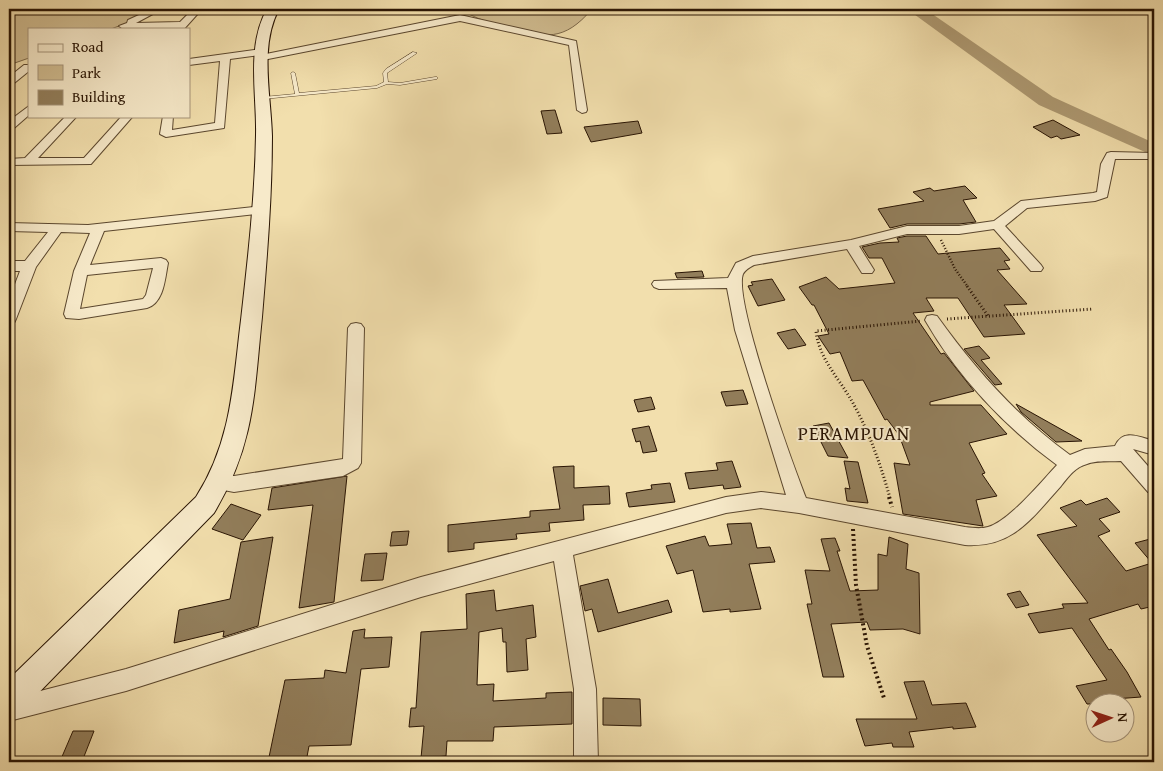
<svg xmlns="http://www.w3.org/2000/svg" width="1163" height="771" font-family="'Gentium Book Plus',serif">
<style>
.green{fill:#d0bc90;stroke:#7c684a}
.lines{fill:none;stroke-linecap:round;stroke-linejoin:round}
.river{fill:#ae9a73;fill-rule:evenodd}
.building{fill:#927e5b;stroke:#291403}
.lane-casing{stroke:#5b472e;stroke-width:1}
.street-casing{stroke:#5b472e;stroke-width:2}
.secondary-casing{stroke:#291403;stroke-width:2}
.path-far2{stroke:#291403;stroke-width:2.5;stroke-dasharray:1 2;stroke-linecap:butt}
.path-far1{stroke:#291403;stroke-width:3;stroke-dasharray:1 2.5;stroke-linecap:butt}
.path{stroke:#291403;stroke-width:4;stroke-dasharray:2 3;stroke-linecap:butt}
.lane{fill:#f7eaca;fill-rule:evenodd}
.street{fill:#f7eaca;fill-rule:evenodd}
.secondary{fill:#f7eaca;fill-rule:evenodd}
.labels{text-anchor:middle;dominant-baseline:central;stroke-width:4;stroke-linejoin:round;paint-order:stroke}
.quarter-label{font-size:19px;letter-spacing:1px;fill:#291403;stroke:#f7eaca}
</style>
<rect width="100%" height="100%" fill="#f2dfad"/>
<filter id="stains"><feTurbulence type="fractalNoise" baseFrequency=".004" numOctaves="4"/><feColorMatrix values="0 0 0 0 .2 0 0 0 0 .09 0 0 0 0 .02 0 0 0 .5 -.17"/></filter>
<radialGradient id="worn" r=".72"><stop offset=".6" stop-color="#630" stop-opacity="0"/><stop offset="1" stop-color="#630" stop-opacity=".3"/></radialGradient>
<!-- green -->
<path class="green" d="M9,9H155L145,16L111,29H29V58L9,65Z
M460,9H592C564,42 545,38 507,27C490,23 476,19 460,9Z"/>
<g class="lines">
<!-- river -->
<path class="river" d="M907,9H925L1053,97L1154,143V156L1039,105Z"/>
</g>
<!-- building -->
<path class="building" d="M555,110L562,133L547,134L541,111Z
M1053,120L1080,135L1061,139L1057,136L1051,138L1033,127Z
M638,121L642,133L591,142L584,127Z
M965,186L977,198L963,200L976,222L959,224H907L890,228L878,209L924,201L913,192L930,188L934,191Z
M907,236H926L938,254L1000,248L1010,260L1004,261L1010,269L997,270L1027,304L1004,305L1025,334L984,337L958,298H926L934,311L913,313L941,354L944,353L974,391L930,402V405H981L1007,434L969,443L985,473L982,474L997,496L976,500L983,526L903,514L894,463L910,465L899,435L887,419L885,420L863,380L852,381L840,352L830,354L818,336L829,334L814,305H812L799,287L826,277L839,289L895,283L882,258H869L862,247L880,243L899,242L897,238Z
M702,271L704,277L677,278L675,273Z
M772,279L785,300L758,306L748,286L753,285L751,282Z
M795,329L806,345L788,349L777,333Z
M979,346L990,358L981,360L1002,384L995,385L964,349Z
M743,390L748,404L726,406L721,392Z
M651,397L655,409L638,412L634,400Z
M1016,404L1082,441L1056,442L1021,412Z
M829,423L848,458L828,456L813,426Z
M649,426L657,451L643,453L640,441L636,442L632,429Z
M732,461L741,487L724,489L723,485L689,489L685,473L718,470L716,463Z
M844,461L858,462L868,503L847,501L845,488L850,489Z
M574,466V488L609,486L610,504L583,505L584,520L549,523L550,531L516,534L517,539L474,543V549L448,552V525L530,517V511L560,509L553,467Z
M347,476L334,602L299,608L313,505L268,510L272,488Z
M670,483L675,502L629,507L626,493L652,489L651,485Z
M1107,498L1120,512L1099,519L1110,531L1098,536L1126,571L1152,563L1135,543L1154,538V606L1141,609L1138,604L1089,619L1109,650L1111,649L1127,672L1141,697L1114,699L1117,704H1087L1076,686L1107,680L1072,628L1039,633L1028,614L1064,608L1062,604L1088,603L1037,535L1077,526L1060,508L1081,500L1086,505Z
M231,504L261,515L243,540L212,529Z
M751,523L757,548L770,547L775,562L749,564L761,609L730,612V609L703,612L693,570L677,574L666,546L705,536L709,546L732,544L727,524Z
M409,531L407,545L390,546L392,532Z
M273,537L258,626L223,637L224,631L174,643L179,610L230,599L241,542Z
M889,537L908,544L906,569L919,573L920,634L903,629L870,630L867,622L831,624L844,677H823L807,604H812L805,570L830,571L821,539L835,538L840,551H837L850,591L878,590V554L887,556Z
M387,553L383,580L361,581L365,554Z
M608,579L618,613L668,600L672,612L598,632L592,609L585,611L580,586Z
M494,590L496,611L533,605L536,637L526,639L528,670L507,672L506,642H503L502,628L479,632L477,685L494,684L493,701L546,698V693L572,692V724L494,727L493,741H447L446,756L421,758L424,726L409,727L411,708H416L421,632L467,629L466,594Z
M1020,591L1029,605L1016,608L1007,594Z
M365,629L364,638L392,637L389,667L361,669L351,745L309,746L306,762H268L285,680L324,678L325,670L346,673L353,631Z
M924,681L932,705L966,703L976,727L953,729V727L909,732L914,747H893L892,743L865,746L856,719H917L904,682Z
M603,698L640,699L641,726L603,725Z
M73,731H94L83,759H61Z"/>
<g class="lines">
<!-- lane casing -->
<g class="lane-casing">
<path id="lane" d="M413,52L417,53L387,73L388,82L400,83L435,77H437V79L400,85L387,84L377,88L263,99L261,98L263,97L295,94L291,73L293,72L295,73L299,93L376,86L384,82L383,73L386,69Z"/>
</g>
<!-- street casing -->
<g class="street-casing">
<path id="street" d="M152,9H162L136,23L180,22L193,9H202L184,29H123L119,26L127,23L128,20Z
M460,15L576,41L587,110L586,112L582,113L577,110L569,45L460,21L263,60L260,59L259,55L230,59L224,128L166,137L160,134L163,116H173L172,130L215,123L220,61L189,65V59L262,49L265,50L266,54Z
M24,65H29V71L13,84L9,85V77Z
M29,106V115L13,129L9,130V121Z
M66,116H77L38,158H84L122,116H133L91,164L9,165V159L25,158Z
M1111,152L1154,153V159H1115L1107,197L1095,201L1027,208L1005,226L1041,265L1043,268L1041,271H1031L994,229L959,234H907L859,246L874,270L872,273H862L847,249L754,265C750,267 745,270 743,274C733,299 793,465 806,498L965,527C973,528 981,529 988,527C1009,521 1041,482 1057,465C1005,427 957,376 925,320L927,316L932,315L937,316C975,369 1017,417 1070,455L1085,449L1115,446C1123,428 1139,437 1154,441V455L1133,449L1154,473V494L1148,492L1121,461C1110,462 1097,460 1087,464C1075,467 1068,477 1061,486C1032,518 1013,548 965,545L799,513L761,508L726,513L573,555L596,689L598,762H574V689L554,561L421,597L126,691L9,721V699L126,669L421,577L726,497L761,492L786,495L735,330L727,288L659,289L654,287L652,284L654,281L728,278L736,263L753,256L851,240L907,226H959L994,221L1021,201L1093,193L1097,192L1101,164L1107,153Z
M262,206L268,210L266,213L104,231L90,265L161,258L166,260L168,263C165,278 164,303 147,308L79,319L66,318L64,314L74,271L90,233L61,232L36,267L16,319L14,323L9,324V300L20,271H9V261H25L48,232L9,231V223L88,225ZM153,268L146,295L143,299L80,309L87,275Z
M356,323L361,324L364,328L361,463L358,468L343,476L234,492L213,488L210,482L213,476L219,474L234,476L343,459L348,328L351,324Z"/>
</g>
<!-- secondary casing -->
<g class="secondary-casing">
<path id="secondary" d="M267,9H279C259,46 271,95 272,136C272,196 267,257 262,317C254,394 255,444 214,513L20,712L9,717V679L196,497C232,441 233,383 241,320C248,258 255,197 256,135C257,94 246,46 267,9Z"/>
</g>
<!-- path-far2 -->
<path class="path-far2" d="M941,240L955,269L968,287"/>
<!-- path-far1 -->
<path class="path-far1" d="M967,286L988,316
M947,319L1093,309
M890,498C881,466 870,434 854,405C841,380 819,360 816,331L921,321"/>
<!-- path -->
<path class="path" d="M889,497L892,507
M853,529L856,585L867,646L884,698"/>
<!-- lane -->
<use href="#lane" class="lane"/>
<!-- street -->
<use href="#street" class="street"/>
<!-- secondary -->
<use href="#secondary" class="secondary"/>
</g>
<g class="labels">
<!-- quarter labels -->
<g class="quarter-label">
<text x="854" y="433">PERAMPUAN</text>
</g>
</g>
<!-- margin -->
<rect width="1163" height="771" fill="none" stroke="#f2dfad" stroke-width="30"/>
<rect x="10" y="10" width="1143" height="751" fill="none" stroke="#291403" stroke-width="2.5"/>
<rect x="15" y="15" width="1133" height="741" fill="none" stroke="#291403"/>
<!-- legend -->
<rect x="28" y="28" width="162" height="90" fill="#f7eaca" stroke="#a5947a"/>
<rect x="38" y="44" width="25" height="8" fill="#f7eaca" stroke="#a5947a"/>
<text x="72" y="52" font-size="15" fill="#291403">Road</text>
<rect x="38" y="65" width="25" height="15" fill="#d0bc90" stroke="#a5947a"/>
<text x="72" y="78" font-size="15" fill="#291403">Park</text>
<rect x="38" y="90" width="25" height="15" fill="#927e5b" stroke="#a5947a"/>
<text x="72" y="102" font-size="15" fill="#291403">Building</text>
<!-- north arrow -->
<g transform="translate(1110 718) rotate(87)"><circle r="24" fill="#f7eaca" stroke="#a5947a"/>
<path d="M0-4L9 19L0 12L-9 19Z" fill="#8f2418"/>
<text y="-8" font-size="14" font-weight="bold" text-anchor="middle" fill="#291403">N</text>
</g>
<rect width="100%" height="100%" filter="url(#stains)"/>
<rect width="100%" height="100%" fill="url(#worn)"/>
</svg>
